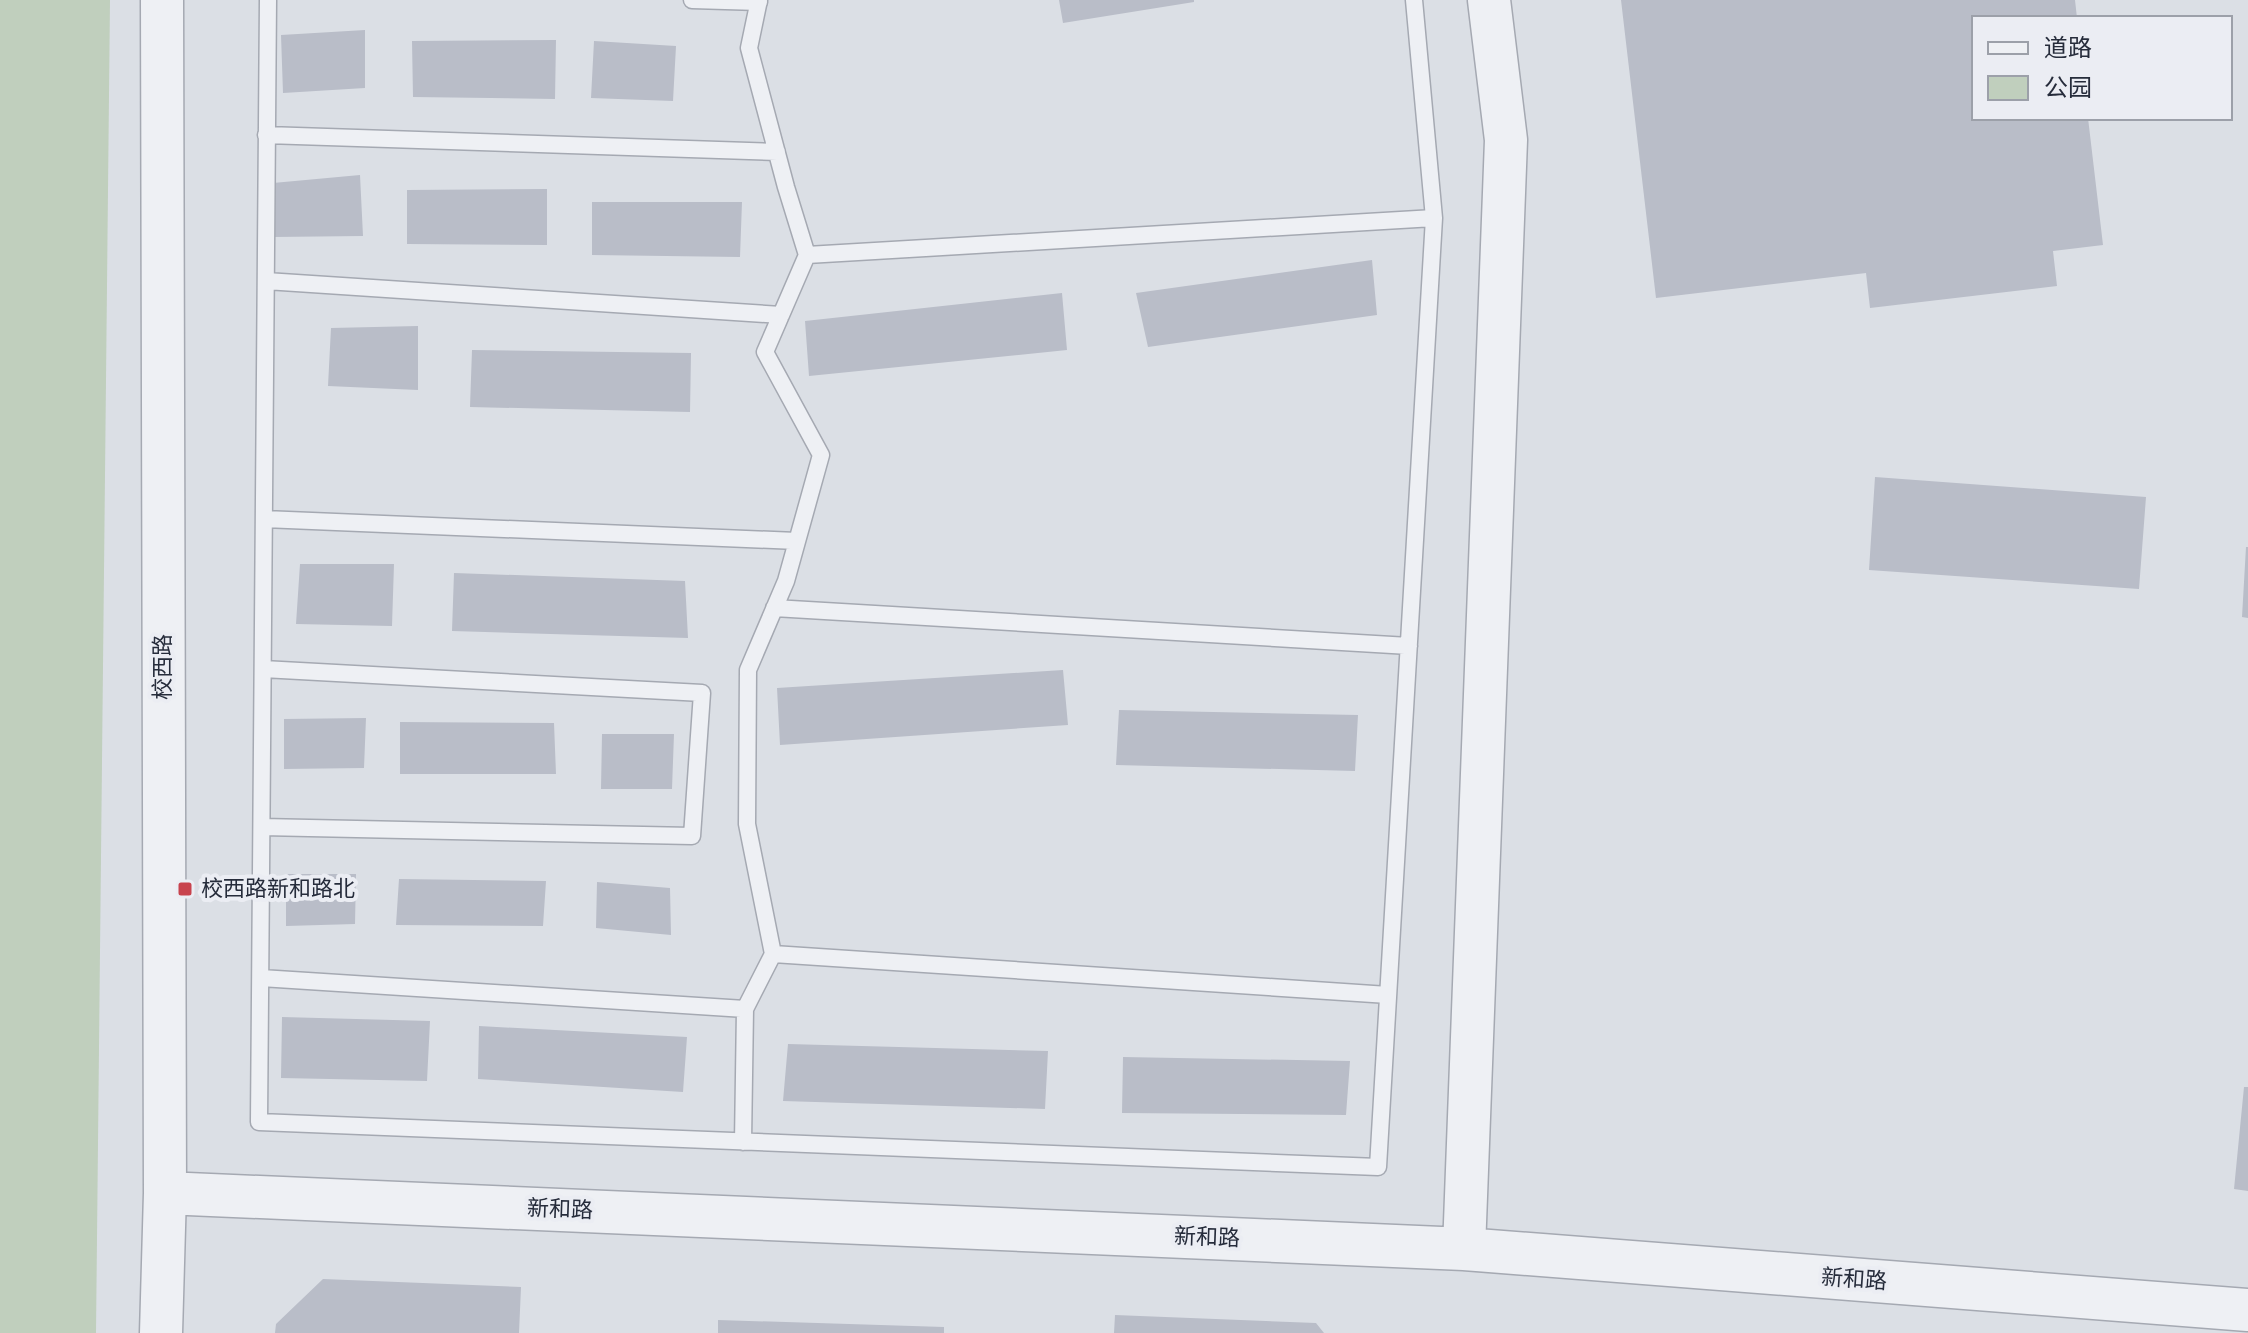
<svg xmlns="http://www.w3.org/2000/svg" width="2248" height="1333" font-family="'Sofia Sans Condensed','Noto Sans SC',sans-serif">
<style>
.green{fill:#c0cfbd}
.building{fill:#b9bdc8}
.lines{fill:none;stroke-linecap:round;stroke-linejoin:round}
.service-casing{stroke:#a5a9b2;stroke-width:19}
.tertiary-casing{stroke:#a5a9b2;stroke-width:45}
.service{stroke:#eef0f4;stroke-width:16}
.tertiary{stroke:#eef0f4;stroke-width:42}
.poi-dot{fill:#c8434d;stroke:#ebedf3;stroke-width:3}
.labels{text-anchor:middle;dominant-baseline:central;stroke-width:8;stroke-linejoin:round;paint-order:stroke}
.street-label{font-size:22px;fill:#262c3b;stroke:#ebedf3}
.poi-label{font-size:22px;fill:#262c3b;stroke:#ebedf3;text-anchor:start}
</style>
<rect width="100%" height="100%" fill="#dbdfe5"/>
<!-- green -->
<path class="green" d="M0,0H110L96,1333H0Z"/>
<!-- building -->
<path class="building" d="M1059,0H1194V2L1063,23Z
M1621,0H2075L2077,18H1974V118H2088L2103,245L2053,251L2057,286L1870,308L1866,273L1656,298Z
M365,30V88L283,93L281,35Z
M556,40L555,99L413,97L412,41Z
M594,41L676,46L673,101L591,98Z
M360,175L363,236L273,237V183Z
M547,189V245L407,244V190Z
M592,202H742L740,257L592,255Z
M1372,260L1377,315L1148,347L1136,293Z
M1062,293L1067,350L809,376L805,321Z
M418,326V390L328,386L331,328Z
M472,350L691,353L690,412L470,407Z
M1875,477L2146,497L2139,589L1869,570Z
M2246,547H2248V618L2242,617Z
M300,564H394L392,626L296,624Z
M454,573L685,581L688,638L452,631Z
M1063,670L1068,725L780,745L777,688Z
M1119,710L1358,715L1355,771L1116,765Z
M366,718L364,768L284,769V719Z
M400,722L554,723L556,774H400Z
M602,734H674L672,789H601Z
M286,874H356L355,924L286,926Z
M399,879L546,881L543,926L396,925Z
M597,882L670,888L671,935L596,928Z
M282,1017L430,1021L427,1081L281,1078Z
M479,1026L687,1037L683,1092L478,1079Z
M788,1044L1048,1051L1045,1109L783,1101Z
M1123,1057L1350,1061L1346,1115L1122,1113Z
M2244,1087H2248V1191L2234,1189Z
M323,1279L521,1287L519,1333H275L276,1324Z
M1115,1315L1316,1323L1324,1333H1114Z
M718,1320L944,1327V1333H718Z"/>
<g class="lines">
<!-- service casing -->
<g class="service-casing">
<path id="service" d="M268,0L259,1122L1378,1167L1434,218L1414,0
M692,0L759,2
M266,135L777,152
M807,255L1434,218
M266,281L781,315
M264,519L797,541
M774,608L1409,646
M262,827L692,836L702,693L263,669
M773,954L1388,995
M261,978L745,1009
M743,1142L745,1009L773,954L747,824L748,670L786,581L821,455L765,352L807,255L786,187L749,48L759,0"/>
</g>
<!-- tertiary casing -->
<g class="tertiary-casing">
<path id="tertiary" d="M165,1193L1464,1249L2248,1310
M1464,1249L1506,140L1489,0
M161,1333L165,1193L162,0"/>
</g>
<!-- service -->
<use href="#service" class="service"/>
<!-- tertiary -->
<use href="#tertiary" class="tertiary"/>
</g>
<!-- markers -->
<rect class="poi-dot" x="177" y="881" width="16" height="16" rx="4"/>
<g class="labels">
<!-- street labels -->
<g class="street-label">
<text transform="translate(163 667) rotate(-90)">校西路</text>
<text transform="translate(560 1210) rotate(2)">新和路</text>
<text transform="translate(1207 1238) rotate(2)">新和路</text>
<text transform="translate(1854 1280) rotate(4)">新和路</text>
</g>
<!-- poi labels -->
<g class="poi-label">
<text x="201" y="889">校西路新和路北</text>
</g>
</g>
<!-- legend -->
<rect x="1972" y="16" width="260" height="104" fill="#ebedf3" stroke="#9ca0a9" stroke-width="2"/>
<rect x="1988" y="42" width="40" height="12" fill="#eef0f4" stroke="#9ca0a9" stroke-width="2"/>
<text x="2044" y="56" font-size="24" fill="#262c3b">道路</text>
<rect x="1988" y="76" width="40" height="24" fill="#c0cfbd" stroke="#9ca0a9" stroke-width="2"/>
<text x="2044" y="96" font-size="24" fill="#262c3b">公园</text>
</svg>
